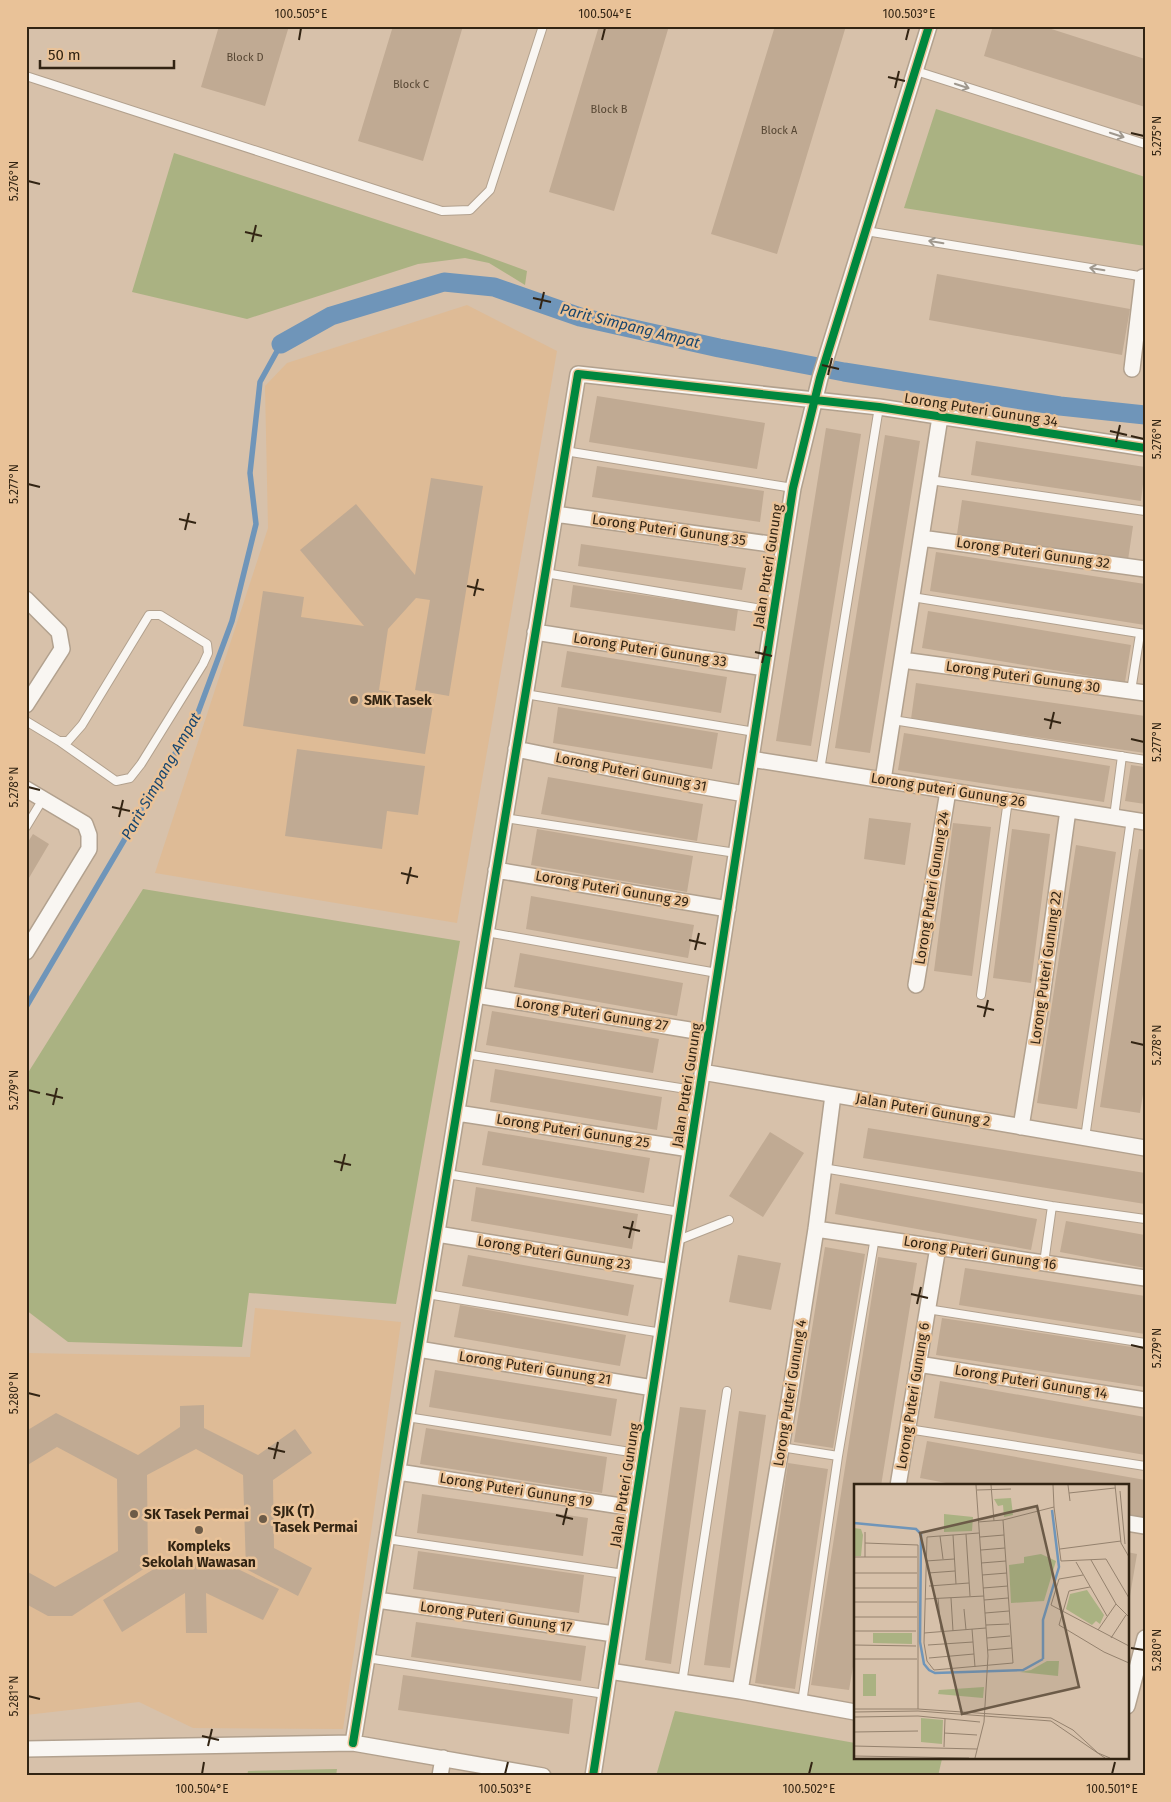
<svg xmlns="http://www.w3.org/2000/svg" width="1171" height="1802" font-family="'Fira Sans',sans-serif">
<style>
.built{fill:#debb96}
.green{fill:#aab282}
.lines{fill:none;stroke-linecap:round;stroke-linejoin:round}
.stream{stroke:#6f95b9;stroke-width:5.5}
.canal{stroke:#6f95b9;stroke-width:19}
.building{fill:#c0aa93}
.lane-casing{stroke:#b2a18e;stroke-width:10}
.street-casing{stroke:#b2a18e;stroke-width:18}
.lane{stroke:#f9f6f2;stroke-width:8}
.street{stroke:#f9f6f2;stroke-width:15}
.cycleway-casing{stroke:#e9c298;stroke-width:11}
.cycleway{stroke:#00873e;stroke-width:8}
.oneway{stroke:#9f988e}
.ticks{fill:none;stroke:#322413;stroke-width:2}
.poi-dot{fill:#6c5b48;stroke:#e9c298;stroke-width:2}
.labels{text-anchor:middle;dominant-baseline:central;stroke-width:5;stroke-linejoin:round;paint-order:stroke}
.number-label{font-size:11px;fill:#574734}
.street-label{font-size:14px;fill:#322413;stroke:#e9c298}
.poi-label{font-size:14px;font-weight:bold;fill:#322413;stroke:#e9c298;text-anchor:start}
.water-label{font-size:15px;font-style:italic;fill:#17466f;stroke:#e9c298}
.inset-river{fill:none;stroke:#6f95b9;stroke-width:2.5}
.inset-road{fill:none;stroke:#95826e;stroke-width:1}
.view{fill:#6c5b48;fill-opacity:0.15;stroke:#6c5b48;stroke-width:2.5}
.inset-edge{fill:none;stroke:#322413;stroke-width:2.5}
.neatline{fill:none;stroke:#322413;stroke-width:2}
.ticks-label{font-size:12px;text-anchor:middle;fill:#322413}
</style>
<rect width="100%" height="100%" fill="#d7c1aa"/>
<!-- built -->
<path class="built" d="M467,305L557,351L457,923L155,873L268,528L265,386L287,363Z
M255,1308L401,1322L343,1729L193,1728L139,1702L26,1715V1353L250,1357Z"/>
<!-- green -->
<path class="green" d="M936,109L1145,177V246L904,208Z
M174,153L475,252L527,271L525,285L489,263L465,258L418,264L247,319L132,292Z
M143,889L460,941L396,1304L249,1293L242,1347L68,1342L26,1310V1076Z
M675,1711L855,1743V1758L942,1759L938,1776H656Z
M337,1769L336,1776H247L248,1771Z"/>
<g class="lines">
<!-- stream -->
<path class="stream" d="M26,1007L196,718L232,621L256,524L250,473L260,382L281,344"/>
<!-- canal -->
<path class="canal" d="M281,344L331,316L444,282L494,287L580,317L719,348L844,372L1060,406L1145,415"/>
</g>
<!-- building -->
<path class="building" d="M219,26H289L265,106L201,87Z
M393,26H463L423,161L358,141Z
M599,26H669L614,211L549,192Z
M775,26H846L777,254L711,234Z
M993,26H1042L1145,59V107L984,56Z
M937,274L1130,309L1122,355L929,320Z
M597,396L765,423L757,469L589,442Z
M826,428L861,434L811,746L776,741Z
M885,435L920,441L870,753L835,748Z
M976,441L1145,467L1141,501L971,475Z
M597,466L764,491L760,522L592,497Z
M431,478L483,486L449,696L415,690L430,600L416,598L388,629L379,690L434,699L425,754L243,726L263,591L304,597L301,617L364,626L300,550L356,504L415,575Z
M962,500L1133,526L1128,560L957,534Z
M581,544L746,568L742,590L578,566Z
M936,552L1145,584V625L930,591Z
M573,585L738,609L735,631L570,607Z
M928,611L1131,645L1125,682L922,648Z
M567,651L727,677L721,713L561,687Z
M916,683L1145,716V753L911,719Z
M558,707L718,733L712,769L553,743Z
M904,733L1110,766L1104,802L898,770Z
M297,749L425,766L418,815L387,811L382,849L285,836Z
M1131,765L1145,767V804L1125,801Z
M548,777L703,804L697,841L541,814Z
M869,818L911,823L905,865L864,859Z
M953,823L991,827L972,976L934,971Z
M537,829L693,856L687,892L531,865Z
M1012,829L1050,834L1031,983L993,978Z
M33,834L49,844L26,883V845Z
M1076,845L1116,852L1077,1109L1037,1103Z
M1139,849L1145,850V1082L1140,1113L1100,1107Z
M531,896L694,925L688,958L526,929Z
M520,953L683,983L677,1016L514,987Z
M492,1011L659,1039L653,1073L486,1045Z
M495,1069L662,1097L657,1130L490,1102Z
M868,1128L1145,1173V1204L863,1158Z
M488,1131L650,1158L644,1193L482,1165Z
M770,1132L804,1153L763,1217L729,1196Z
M840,1183L1037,1219L1031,1250L835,1214Z
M476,1187L638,1214L632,1249L471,1221Z
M1066,1221L1145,1235V1268L1060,1252Z
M825,1247L865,1254L833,1448L794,1442Z
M468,1255L634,1285L628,1316L462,1286Z
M738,1255L781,1263L771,1310L729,1302Z
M878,1257L917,1263L881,1486H855V1655L849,1690L811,1685Z
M965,1268L1145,1296V1334L959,1305Z
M460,1305L626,1335L620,1366L454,1337Z
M942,1318L1145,1349V1387L936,1355Z
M435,1370L617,1399L611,1436L429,1407Z
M940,1381L1145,1417V1455L934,1418Z
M204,1405V1428L258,1455L295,1429L312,1453L273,1480L274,1548L312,1568L298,1596L246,1569L243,1475L196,1449L147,1475L148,1566L72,1616H48L26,1604V1571L55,1587L118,1551L117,1479L57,1447L26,1466V1431L56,1413L138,1455L180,1427V1406Z
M680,1407L706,1410L671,1664L645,1660Z
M739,1411L766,1415L730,1668L704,1665Z
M426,1428L607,1457L602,1493L420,1464Z
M927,1441L1145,1480V1518L1127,1515V1486H962L920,1478Z
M788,1463L828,1469L795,1689L755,1683Z
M422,1494L588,1518L583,1556L417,1533Z
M418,1551L584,1575L579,1613L413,1589Z
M1127,1552L1137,1554L1128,1608H1127Z
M213,1557L279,1589L263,1620L206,1593L207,1633H186L185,1593L122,1632L103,1600L172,1558Z
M416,1622L586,1646L581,1681L411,1657Z
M403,1675L573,1699L569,1734L398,1710Z"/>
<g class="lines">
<!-- lane casing -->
<g class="lane-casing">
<path id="lane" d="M916,71L1145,144
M26,76L442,211L470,210L490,190L543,26
M866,231L1145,277
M565,451L793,488
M930,480L1145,511
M545,573L774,611
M912,597L1145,634
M149,615H160L207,644L208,653L203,664L141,764L130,778L116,781L59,741H68L82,725Z
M1131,691L1140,634
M525,694L755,732
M893,720L1145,760
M26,721L59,741
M820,770L879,407
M1114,817L1122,756
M505,818L736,853
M26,827L43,799
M486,932L717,973
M981,995L1008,800
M466,1054L699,1091
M1085,1138L1131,819
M823,1168L1052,1206L1145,1219
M447,1174L680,1212
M676,1241L729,1220
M1044,1263L1052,1206
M427,1294L662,1333
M927,1309L1145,1343
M407,1417L643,1454
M908,1429L1145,1466
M781,1447L838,1456
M387,1539L624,1574
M367,1658L605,1694
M682,1683L727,1391
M802,1703L838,1456L875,1237"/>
</g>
<!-- street casing -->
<g class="street-casing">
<path id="street" d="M1132,369L1143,277
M555,514L784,546
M921,538L1145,569
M26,599L59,632L62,649L26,705
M535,632L765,668
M902,660L1145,693
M516,749L693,785L745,794
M751,759L1145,822
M883,780L940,417
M26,789L85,824L89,835V849L26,952
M496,870L728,909
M916,985L948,791
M476,995L708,1033
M702,1072L1145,1148
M457,1113L690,1149
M1021,1127L1041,1004L1068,810
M816,1229L1145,1278
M437,1234L671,1272
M418,1349L653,1388
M918,1364L1145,1400
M398,1472L634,1508
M898,1486L938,1247
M1127,1523L1145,1526
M377,1600L614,1634
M609,1671L740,1691L855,1712
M740,1691L789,1401L816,1229L833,1095
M1127,1706L1145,1638
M353,1743L578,374L879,407L1145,448
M26,1749L353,1743L543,1776
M440,1776L443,1758
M593,1776L793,488L820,378L929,26"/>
</g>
<!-- lane -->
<use href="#lane" class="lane"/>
<!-- street -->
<use href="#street" class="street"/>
<!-- cycleway casing -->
<g class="cycleway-casing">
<path id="cycleway" d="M353,1743L578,374L879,407L1145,448
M593,1776L793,488L820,378L929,26"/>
</g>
<!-- cycleway -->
<use href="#cycleway" class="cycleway"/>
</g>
<!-- one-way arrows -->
<defs><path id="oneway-shaft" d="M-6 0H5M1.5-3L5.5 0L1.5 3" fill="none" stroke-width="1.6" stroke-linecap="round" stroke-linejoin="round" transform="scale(1.25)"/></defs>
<g class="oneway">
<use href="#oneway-shaft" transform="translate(962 86) rotate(18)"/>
<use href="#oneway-shaft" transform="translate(1117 135) rotate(18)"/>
<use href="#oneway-shaft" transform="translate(936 242) rotate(-171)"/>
<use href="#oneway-shaft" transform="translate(1097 269) rotate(-171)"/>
</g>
<!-- ticks -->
<path class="ticks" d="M299,40L301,28M602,40L605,28M906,40L909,28M888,77L905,81M895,88L899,71M1131,133L1144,136M28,181L40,184M245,232L262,236M252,242L256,225M533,298L551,302M540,309L544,292M822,365L839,369M828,375L832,358M1110,431L1127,435M1131,436L1144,439M1116,442L1120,425M28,484L40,487M179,519L196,523M185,530L189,513M467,586L484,590M474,596L478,579M755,652L772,656M762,663L766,646M1044,719L1061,723M1050,729L1054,712M1131,739L1144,742M28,787L40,790M112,807L130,811M119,817L123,800M401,873L418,877M407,884L411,867M689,940L706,944M695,950L699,933M977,1006L994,1010M984,1017L988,1000M1131,1042L1144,1045M28,1090L40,1093M46,1094L63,1098M53,1105L57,1088M334,1161L351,1165M341,1171L345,1154M623,1227L640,1231M629,1238L633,1221M911,1294L928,1298M917,1304L921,1287M1131,1345L1144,1348M28,1393L40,1396M268,1448L285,1452M274,1459L278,1442M556,1515L573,1519M563,1525L567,1508M1131,1648L1144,1650M28,1696L40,1699M202,1736L219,1740M208,1746L212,1729M202,1774L204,1762M505,1774L508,1762M809,1774L812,1762M1112,1774L1115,1762"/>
<!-- markers -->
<g class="poi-dot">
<circle cx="354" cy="700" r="5"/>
<circle cx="134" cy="1514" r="5"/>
<circle cx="263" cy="1519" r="5"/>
<circle cx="199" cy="1530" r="5"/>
</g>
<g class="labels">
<!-- number labels -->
<g class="number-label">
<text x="245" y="57">Block D</text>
<text x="411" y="84">Block C</text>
<text x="609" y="109">Block B</text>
<text x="779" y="130">Block A</text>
</g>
<!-- street labels -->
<g class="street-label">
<text transform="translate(981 410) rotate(9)">Lorong Puteri Gunung 34</text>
<text transform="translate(669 530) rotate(8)">Lorong Puteri Gunung 35</text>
<text transform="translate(1033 553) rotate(8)">Lorong Puteri Gunung 32</text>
<text transform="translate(768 566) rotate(-81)">Jalan Puteri Gunung</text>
<text transform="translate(650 650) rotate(9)">Lorong Puteri Gunung 33</text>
<text transform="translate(1023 677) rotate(8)">Lorong Puteri Gunung 30</text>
<text transform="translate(631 772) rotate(11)">Lorong Puteri Gunung 31</text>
<text transform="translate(948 790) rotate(9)">Lorong puteri Gunung 26</text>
<text transform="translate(932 888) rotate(-81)">Lorong Puteri Gunung 24</text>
<text transform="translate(612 889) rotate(10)">Lorong Puteri Gunung 29</text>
<text transform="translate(1046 968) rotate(-82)">Lorong Puteri Gunung 22</text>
<text transform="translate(592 1014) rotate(9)">Lorong Puteri Gunung 27</text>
<text transform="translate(687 1085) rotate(-81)">Jalan Puteri Gunung</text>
<text transform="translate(923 1110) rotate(10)">Jalan Puteri Gunung 2</text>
<text transform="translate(573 1131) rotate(9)">Lorong Puteri Gunung 25</text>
<text transform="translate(554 1253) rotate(9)">Lorong Puteri Gunung 23</text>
<text transform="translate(980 1253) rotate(9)">Lorong Puteri Gunung 16</text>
<text transform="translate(535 1368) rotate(9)">Lorong Puteri Gunung 21</text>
<text transform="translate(1031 1382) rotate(9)">Lorong Puteri Gunung 14</text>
<text transform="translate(790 1393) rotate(-81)">Lorong Puteri Gunung 4</text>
<text transform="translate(913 1396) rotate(-81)">Lorong Puteri Gunung 6</text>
<text transform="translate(625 1485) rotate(-81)">Jalan Puteri Gunung</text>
<text transform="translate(516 1490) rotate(9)">Lorong Puteri Gunung 19</text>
<text transform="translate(496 1617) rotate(8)">Lorong Puteri Gunung 17</text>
</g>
<!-- poi labels -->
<g class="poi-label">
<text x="364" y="700">SMK Tasek</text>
<text x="273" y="1511">SJK (T)<tspan x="273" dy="16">Tasek Permai</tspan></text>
<text x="144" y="1514">SK Tasek Permai</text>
<text x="199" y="1546" text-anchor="middle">Kompleks<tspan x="199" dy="16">Sekolah Wawasan</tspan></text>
</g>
<!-- water labels -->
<g class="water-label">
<text transform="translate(630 326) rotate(14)">Parit Simpang Ampat</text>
<text transform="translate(161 776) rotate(-60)">Parit Simpang Ampat</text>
</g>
</g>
<!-- overview -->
<g transform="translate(854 1484)">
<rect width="275" height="275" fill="#d7c1aa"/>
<path d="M157,14L159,31L150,33L149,21L144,22L140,15ZM90,30L119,33L118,47L90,48ZM0,44L7,45L9,51L7,72H0ZM187,70L202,77L190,117L157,119L155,81L170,79V73ZM233,106L250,131L246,140L242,137L238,141L212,125L216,110ZM19,149H58V160L19,159ZM193,177H205L204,192L166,188L177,186ZM9,190H22V212H9ZM130,203L129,214L84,210L85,206ZM67,234L89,236L88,260L67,258Z" fill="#aab282"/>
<path class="inset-river" d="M0,39L62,45L67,50L66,158L70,180L75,186L81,189L169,186L189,175M189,175V136L205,83L198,26"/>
<path class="inset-road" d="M137,1L140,37M214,1L216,17M261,1L267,59L275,73M123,6L157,5M266,7L271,60M215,9L261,4M200,23L207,77L252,75L275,114M124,38L149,36L200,23L199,1M125,49L73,53L70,159L73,177L80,186L159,179L149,36M112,50L116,112M99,51L102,100M86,52L89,75M126,53L150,51M11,59L64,61V225M206,65L267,57M127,66L151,64M0,73H63M11,73V48M237,76L262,120L275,133M72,77L100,75M222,78L253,132M127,79L152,77M0,89H63M74,89L101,87M128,91L153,89M229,91L205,95L197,121L275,162M75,102L115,99M236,103L215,107L205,141L250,168L275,179M0,104H63M129,104L154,102M84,114L87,147M97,114L99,147M71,115L130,112M130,116L154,114M0,118H63M110,125L112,146M131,129L155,127M0,133H63M132,141L155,140M118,145L121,183M244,146L262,120M0,147H62M70,149L132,144M133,154L156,152M257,154L272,131M0,161L62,162M74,161L119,158M134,166L158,164M75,174L120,170M0,175H63M0,225H64L197,234L219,246L244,269L256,274M0,228L64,227L197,237L251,274M0,233L64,232L126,238M0,248L64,247M90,249L123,251M0,262L123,265M90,263L91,235M0,272L115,274M121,274L130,238L134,172L122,1"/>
<path class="view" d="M183,22L225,203L108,230L66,49Z"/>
<rect width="275" height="275" class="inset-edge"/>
</g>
<!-- border -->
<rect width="1171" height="1802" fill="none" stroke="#e9c298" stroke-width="55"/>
<!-- scale -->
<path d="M40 60v8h134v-8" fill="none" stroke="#322413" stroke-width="2.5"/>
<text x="48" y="60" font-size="15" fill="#322413" stroke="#e9c298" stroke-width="4" paint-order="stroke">50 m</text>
<rect x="28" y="28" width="1116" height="1746" class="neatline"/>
<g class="ticks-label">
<text x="301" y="18">100.505°E</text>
<text x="605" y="18">100.504°E</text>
<text x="909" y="18">100.503°E</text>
<text transform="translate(1157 136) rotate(-90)" y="4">5.275°N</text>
<text transform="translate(14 181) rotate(-90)" y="4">5.276°N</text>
<text transform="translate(1157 439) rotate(-90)" y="4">5.276°N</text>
<text transform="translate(14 484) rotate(-90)" y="4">5.277°N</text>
<text transform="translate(1157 742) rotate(-90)" y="4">5.277°N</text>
<text transform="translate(14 787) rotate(-90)" y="4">5.278°N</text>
<text transform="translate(1157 1045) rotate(-90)" y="4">5.278°N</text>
<text transform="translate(14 1090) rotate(-90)" y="4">5.279°N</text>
<text transform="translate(1157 1348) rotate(-90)" y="4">5.279°N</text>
<text transform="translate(14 1393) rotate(-90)" y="4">5.280°N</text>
<text transform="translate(1157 1650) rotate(-90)" y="4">5.280°N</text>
<text transform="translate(14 1696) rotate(-90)" y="4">5.281°N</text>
<text x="202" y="1793">100.504°E</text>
<text x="505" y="1793">100.503°E</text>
<text x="809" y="1793">100.502°E</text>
<text x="1112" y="1793">100.501°E</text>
</g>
</svg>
